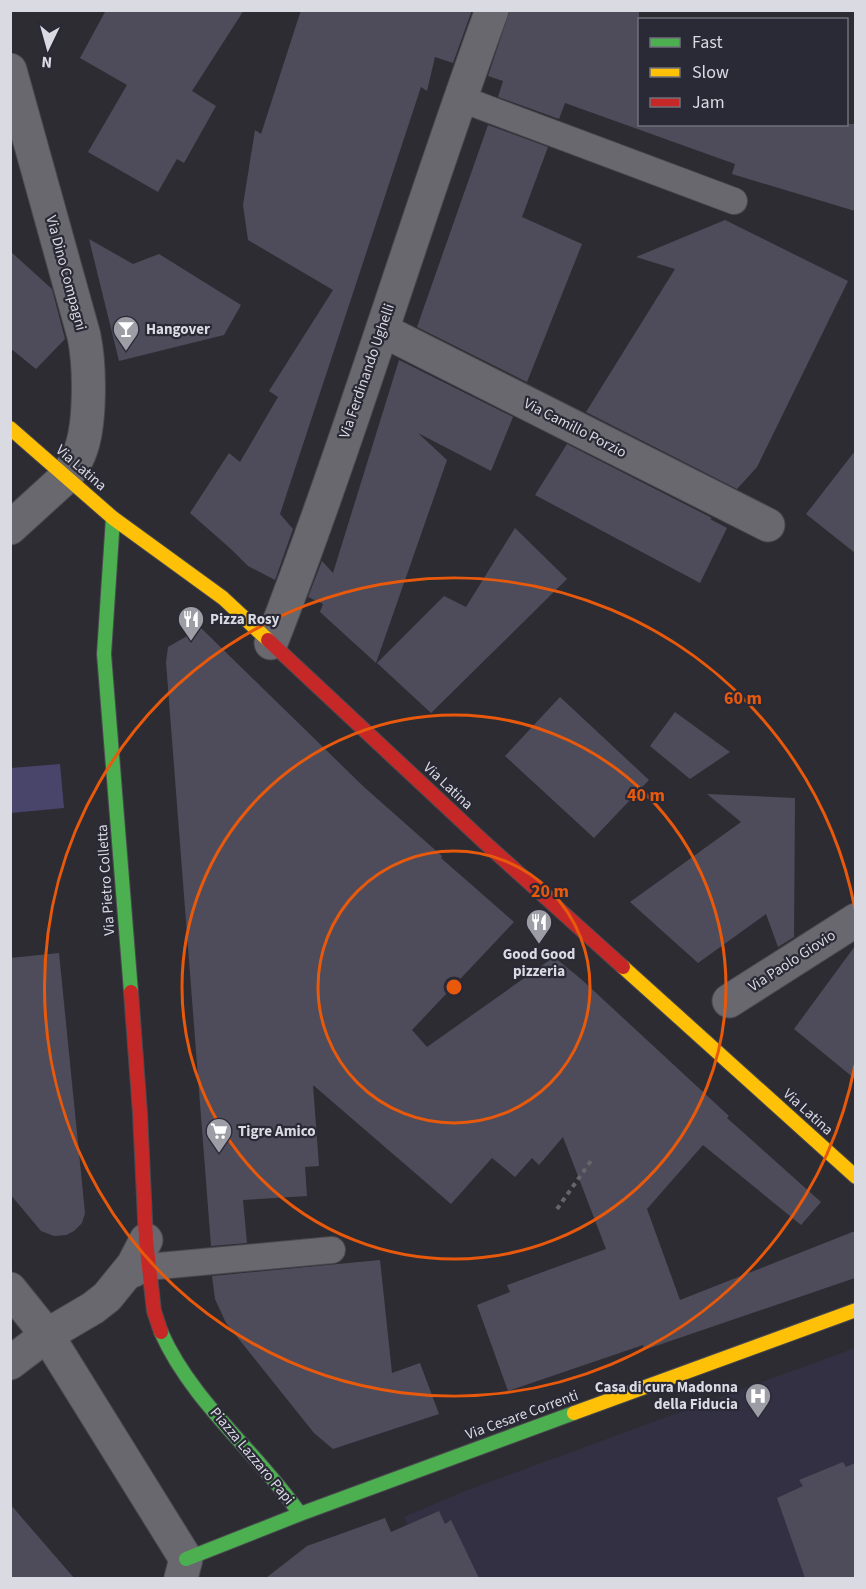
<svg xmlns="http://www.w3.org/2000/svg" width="866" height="1589" font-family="'Source Sans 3',sans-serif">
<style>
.built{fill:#323042}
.green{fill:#494469}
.building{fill:#4e4c5a}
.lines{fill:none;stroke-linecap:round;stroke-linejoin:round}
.lane-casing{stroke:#49494f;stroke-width:28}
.street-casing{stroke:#49494f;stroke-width:35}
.fast-casing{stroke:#49494f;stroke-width:16}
.slow-casing{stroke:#49494f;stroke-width:16}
.jam-casing{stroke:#49494f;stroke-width:16}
.path{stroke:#65656a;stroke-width:4;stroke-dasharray:4.5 4.5;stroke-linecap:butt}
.lane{stroke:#69686e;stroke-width:26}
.street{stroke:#69686e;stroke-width:33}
.fast{stroke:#4caf50;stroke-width:14}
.slow{stroke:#ffc107;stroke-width:14}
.jam{stroke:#c62828;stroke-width:14}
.ring{fill:none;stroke:#e8590c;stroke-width:3}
.labels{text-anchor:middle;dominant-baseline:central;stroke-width:4.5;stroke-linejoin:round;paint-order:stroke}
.street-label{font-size:15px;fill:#dadae2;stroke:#2a2936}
.poi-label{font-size:15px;font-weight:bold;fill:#dadae2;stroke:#2a2936;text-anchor:start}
.centre{fill:#e8590c;stroke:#2a2936;stroke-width:3}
.ring-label{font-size:18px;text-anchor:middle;font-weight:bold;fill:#e8590c;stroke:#2a2936;stroke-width:4.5;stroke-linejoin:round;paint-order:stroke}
</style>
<rect width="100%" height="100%" fill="#2d2c33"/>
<!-- built -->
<path class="built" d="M855,1348V1578H433L404,1517L465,1491Z"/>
<!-- green -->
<path class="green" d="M60,764L64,808L11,813V768Z"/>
<!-- building -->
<path class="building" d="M106,10H244L192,91L216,106L184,163L177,159L158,192L88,152L127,85L80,58Z
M301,10H472L453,63L435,57L427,91L421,87L280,514L293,529L275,580L248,566L232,550L190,513L229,453L240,462L278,397L269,391L333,290L248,240L243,205L255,130L261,134Z
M510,10H639V124H855V211L732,174L735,164L565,103L559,119L498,97L503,81L488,76Z
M488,125L548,147L522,217L582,244L527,382L417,327Z
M725,220L848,281L757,467L737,489L586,412L675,269L636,257Z
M89,239L133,264L159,254L241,305L224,335L119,361Z
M10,251L52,289L65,339L36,369L10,348Z
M399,360L513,417L491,471L418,433L447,460L376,663L320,612L323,604L308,597L322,561L333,573Z
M567,444L712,518L710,519L727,528L700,583L535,495Z
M855,451V553L806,514Z
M515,528L567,579L431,713L377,663L444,596L466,607Z
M201,628L364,787L442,856L441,858L514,922L412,1030L427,1047L554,957L581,979L729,1116L727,1118L821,1202L801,1225L703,1145L647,1209L680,1300L855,1231V1278L644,1350L643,1345L508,1391L477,1305L510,1292L507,1285L606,1249L563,1137L539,1165L532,1158L515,1177L492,1158L451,1204L313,1085L319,1166L305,1167L307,1196L243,1200L247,1243L211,1246L166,662L168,647Z
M560,697L649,780L594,838L505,756Z
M675,712L730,752L690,779L650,746Z
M707,794L795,798L794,937L778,947L766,914L698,963L630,902L741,822Z
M855,946V1079L794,1029Z
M59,953L85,1213L82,1223L74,1231L66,1235L54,1236L41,1231L10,1194V958Z
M380,1260L392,1373L420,1363L439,1414L333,1449L314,1433L226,1323L215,1299L212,1276Z
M843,1462L846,1467L855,1463V1578H805L777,1498L803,1486L799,1480Z
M10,1504L74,1578H10Z
M439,1511L445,1524L451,1520L479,1578H266L307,1546L385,1518L391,1532Z"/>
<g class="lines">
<!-- lane casing -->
<g class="lane-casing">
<path id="lane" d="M459,98L734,201
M134,1274L148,1267L332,1250"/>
</g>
<!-- street casing -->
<g class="street-casing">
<path id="street" d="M10,70L84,336C90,365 91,424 80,452C77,461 71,469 66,477L10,528
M382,330L768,525
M271,643C352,435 415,220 492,10
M729,1001L856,920
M10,1289L47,1335L186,1559L181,1578
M10,1363L47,1335L93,1308L107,1297L133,1265L146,1240"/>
</g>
<!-- fast casing -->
<g class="fast-casing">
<path id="fast" d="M113,518L104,654L131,992
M161,1332C192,1402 257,1452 300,1514
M186,1559L300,1514L574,1413"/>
</g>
<!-- slow casing -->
<g class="slow-casing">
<path id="slow" d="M10,428L113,518L223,598L268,640
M623,967L856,1177
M574,1413L856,1310"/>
</g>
<!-- jam casing -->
<g class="jam-casing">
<path id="jam" d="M268,640L483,841L623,967
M131,992L140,1113L146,1240L154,1311L161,1332"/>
</g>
<!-- path -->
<path class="path" d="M557,1209L593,1158"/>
<!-- lane -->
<use href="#lane" class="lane"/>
<!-- street -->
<use href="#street" class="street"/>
<!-- fast -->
<use href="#fast" class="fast"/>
<!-- slow -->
<use href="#slow" class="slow"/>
<!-- jam -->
<use href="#jam" class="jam"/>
</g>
<!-- distance rings -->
<g class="ring">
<circle cx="454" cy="987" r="136"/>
<circle cx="454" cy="987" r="272"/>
<path d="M855 1065A409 409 0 1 1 855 909"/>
</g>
<!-- icons -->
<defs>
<g id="bar-pin" transform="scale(1.35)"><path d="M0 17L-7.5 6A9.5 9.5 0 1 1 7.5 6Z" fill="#9d9da5" stroke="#2a2936"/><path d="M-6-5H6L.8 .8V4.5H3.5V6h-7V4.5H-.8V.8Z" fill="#fff"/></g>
<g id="restaurant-pin" transform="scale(1.35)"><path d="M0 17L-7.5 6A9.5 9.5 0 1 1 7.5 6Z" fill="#9d9da5" stroke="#2a2936"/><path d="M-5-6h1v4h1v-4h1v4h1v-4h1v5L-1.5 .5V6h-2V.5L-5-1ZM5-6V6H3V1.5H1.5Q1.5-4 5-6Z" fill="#fff"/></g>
<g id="supermarket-pin" transform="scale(1.35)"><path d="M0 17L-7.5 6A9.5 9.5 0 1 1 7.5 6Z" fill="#9d9da5" stroke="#2a2936"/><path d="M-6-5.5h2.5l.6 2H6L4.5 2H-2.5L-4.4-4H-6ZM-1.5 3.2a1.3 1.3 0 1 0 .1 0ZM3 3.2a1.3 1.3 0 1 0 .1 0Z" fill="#fff"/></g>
<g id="hospital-pin" transform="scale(1.35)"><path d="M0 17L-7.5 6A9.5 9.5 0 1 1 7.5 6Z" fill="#9d9da5" stroke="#2a2936"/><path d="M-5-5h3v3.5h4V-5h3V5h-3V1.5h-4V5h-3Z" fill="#fff"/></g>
</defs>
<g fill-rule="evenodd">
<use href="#bar-pin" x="126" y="329"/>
<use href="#restaurant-pin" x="191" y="619"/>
<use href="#restaurant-pin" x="539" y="922"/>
<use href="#supermarket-pin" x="219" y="1131"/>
<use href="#hospital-pin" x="758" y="1396"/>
</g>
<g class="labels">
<!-- street labels -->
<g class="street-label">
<text transform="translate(66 273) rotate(75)">Via Dino Compagni</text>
<text transform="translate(367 371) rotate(-71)">Via Ferdinando Ughelli</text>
<text transform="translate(575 428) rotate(27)">Via Camillo Porzio</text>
<text transform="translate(81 468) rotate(41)">Via Latina</text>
<text transform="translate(448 786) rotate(43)">Via Latina</text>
<text transform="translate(106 880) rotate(-94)">Via Pietro Colletta</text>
<text transform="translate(792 961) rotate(-33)">Via Paolo Giovio</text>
<text transform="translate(808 1112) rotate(42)">Via Latina</text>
<text transform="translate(522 1415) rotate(-20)">Via Cesare Correnti</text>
<text transform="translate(252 1456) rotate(50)">Piazza Lazzaro Papi</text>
</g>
<!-- poi labels -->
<g class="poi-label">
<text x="146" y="329">Hangover</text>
<text x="210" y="619">Pizza Rosy</text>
<text x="539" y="954" text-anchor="middle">Good Good<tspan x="539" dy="17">pizzeria</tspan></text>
<text x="238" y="1131">Tigre Amico</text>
<text x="738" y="1387" text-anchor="end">Casa di cura Madonna<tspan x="738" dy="17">della Fiducia</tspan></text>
</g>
</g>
<circle cx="454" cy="987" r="9" class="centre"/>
<g class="ring-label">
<text x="743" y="704">60 m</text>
<text x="646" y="801">40 m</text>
<text x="550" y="897">20 m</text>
</g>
<!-- border -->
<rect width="866" height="1589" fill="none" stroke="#dadae2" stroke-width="24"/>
<!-- legend -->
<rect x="638" y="18" width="210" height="108" fill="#2a2936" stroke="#70707b" stroke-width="1.5"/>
<rect x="650" y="38" width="30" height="9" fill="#4caf50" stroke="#70707b" stroke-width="1.5"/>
<text x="692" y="48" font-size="18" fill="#dadae2">Fast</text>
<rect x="650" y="68" width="30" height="9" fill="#ffc107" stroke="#70707b" stroke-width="1.5"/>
<text x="692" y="78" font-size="18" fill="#dadae2">Slow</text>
<rect x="650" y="98" width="30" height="9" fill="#c62828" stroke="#70707b" stroke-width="1.5"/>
<text x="692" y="108" font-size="18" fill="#dadae2">Jam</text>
<!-- north arrow -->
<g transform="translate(48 48) rotate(185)" stroke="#2a2936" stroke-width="4.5" paint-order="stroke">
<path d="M0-4.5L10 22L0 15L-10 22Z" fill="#dadae2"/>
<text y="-9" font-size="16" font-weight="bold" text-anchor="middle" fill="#dadae2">N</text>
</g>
</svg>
